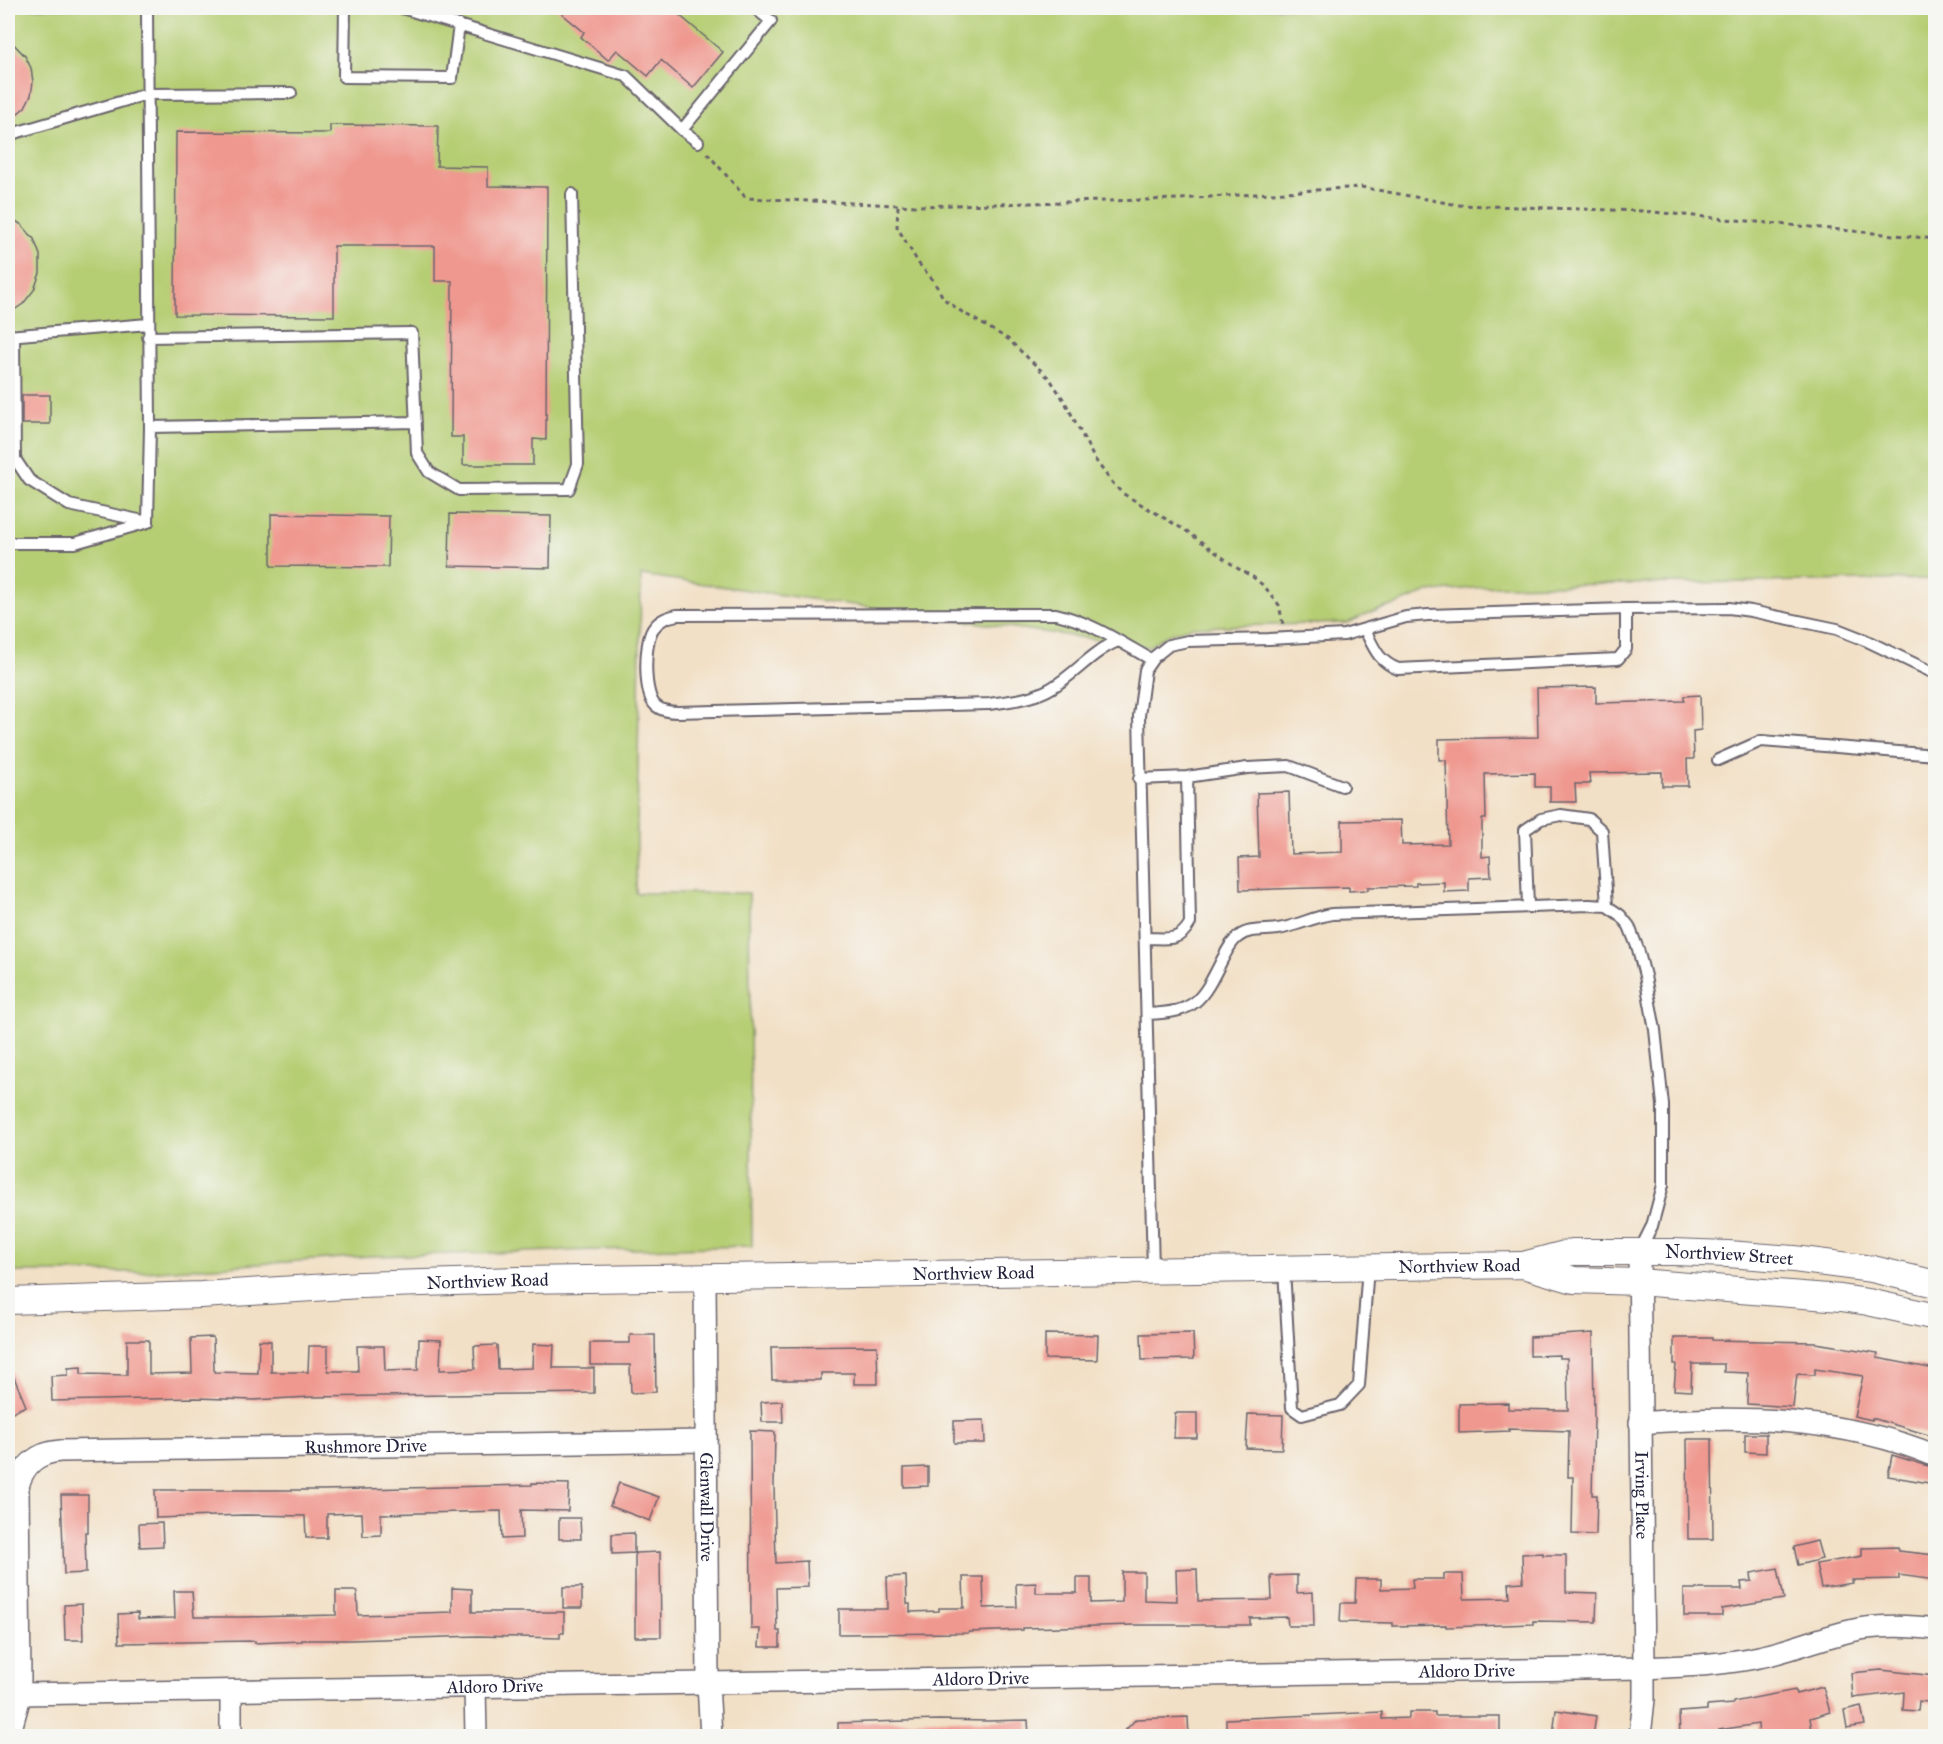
<svg xmlns="http://www.w3.org/2000/svg" width="1943" height="1744" font-family="'IM FELL Great Primer',serif">
<style>
.green{fill:#b6ce73;stroke:#6c7857;stroke-width:1.5}
.building{fill:#ef988f}
.lines{fill:none;stroke-linecap:round;stroke-linejoin:round}
.service-casing{stroke:#6b646c;stroke-width:14}
.minor-casing{stroke:#6b646c;stroke-width:24}
.tertiary-casing{stroke:#6b646c;stroke-width:28}
.path{stroke:#6b646c;stroke-width:3;stroke-dasharray:4.5 4.5;stroke-linecap:butt}
.service{stroke:#fff;stroke-width:10}
.minor{stroke:#fff;stroke-width:21}
.tertiary{stroke:#fff;stroke-width:26}
.labels{text-anchor:middle;dominant-baseline:central;stroke-width:5;stroke-linejoin:round;paint-order:stroke}
.street-label{font-size:18px;fill:#22223b;stroke:#f6f6f2}
</style>
<rect width="100%" height="100%" fill="#f6f6f2"/>
<filter id="ink" filterUnits="userSpaceOnUse"><feTurbulence type="fractalNoise" baseFrequency=".0167" numOctaves="2"/><feDisplacementMap in="SourceGraphic" scale="12" xChannelSelector="R" yChannelSelector="G"/><feConvolveMatrix kernelMatrix="1 2 1 2 8 2 1 2 1" color-interpolation-filters="sRGB"/></filter>
<filter id="wash" filterUnits="userSpaceOnUse"><feTurbulence type="fractalNoise" baseFrequency=".008" numOctaves="4" result="noise"/><feDisplacementMap in="SourceGraphic" scale="24" xChannelSelector="R" yChannelSelector="G"/><feGaussianBlur stdDeviation="1.35" result="paint"/><feColorMatrix in="noise" values="0 0 0 0 0 0 0 0 0 0 0 0 0 0 0 0 0 1.4 0 .05"/><feComposite in="paint" operator="in"/></filter>
<g filter="url(#wash)">
<rect width="100%" height="100%" fill="#f2e0c6"/>
<!-- green -->
<path class="green" d="M8,8H1935V579L1497,586L1428,592L1395,605L1369,613L1348,623L1192,627C1176,631 1161,636 1149,647L641,575L636,893H749L752,1246L370,1256L144,1272H8Z"/>
<g id="blocks">
<!-- building -->
<path class="building" d="M555,8H671L723,52L693,88L661,60L648,76L617,50L608,60L581,37L584,32Z
M8,38L25,56L31,68L33,82L31,95L25,107L8,122Z
M330,125L438,126L437,166L488,167V186L547,187L546,440L533,439V465H463V437H451L452,281H435V246H334V316L175,315L176,132L330,133Z
M8,216L22,225L34,239L40,255V273L34,290L23,304L8,314Z
M22,395H50V424H22Z
M271,514L389,516L388,567L271,566Z
M450,514L551,516L550,568L449,566Z
M1596,687V703L1684,701V696L1700,695L1701,730L1693,731L1694,759H1687L1688,786H1662V772L1589,773L1590,784H1575L1576,802H1550V787H1535V773L1485,774L1486,819H1482V857L1490,856L1491,877L1469,878V891L1444,892V882L1416,883V886L1368,887V890L1349,891V887L1240,890L1239,858L1259,857L1257,793L1289,792L1291,854L1342,852V821L1401,820L1402,845L1448,844L1446,760H1439V739L1538,737L1537,688Z
M1193,1333L1194,1359L1142,1360L1141,1334Z
M1593,1333L1594,1420L1592,1495H1597L1596,1535L1572,1534L1573,1477H1568L1569,1431L1508,1429L1509,1431L1459,1433V1404L1508,1403V1409L1568,1410L1567,1358H1559V1355L1530,1356V1337Z
M1045,1334L1098,1335L1097,1360L1045,1359Z
M630,1335H655L656,1392L631,1393L630,1365H590V1343H630Z
M213,1337L214,1372L258,1373L259,1340L271,1341V1372H308L309,1346H328V1371H358L357,1346H384L385,1371L418,1370L419,1339L441,1340L440,1370L475,1369L474,1346L497,1345L498,1369L532,1368L533,1344L554,1345L553,1368H594V1393L311,1397L253,1400L196,1398L52,1401L51,1376L68,1375V1368L81,1367V1374L127,1375V1340H149V1374L192,1373L191,1338Z
M1674,1338H1712V1340L1816,1342V1343L1878,1353L1877,1358L1935,1369V1437L1872,1418V1420L1854,1416L1863,1376L1815,1369V1375L1797,1374L1793,1407L1747,1404L1748,1373L1724,1372V1364H1692L1691,1391L1674,1390L1676,1364H1674Z
M877,1346L878,1384H854V1373H821V1380H772L771,1347Z
M8,1363L26,1406L8,1414Z
M782,1401L783,1422H762L761,1402Z
M1175,1413H1197V1438H1174Z
M1248,1414L1283,1415L1282,1449L1246,1448Z
M984,1420L985,1443H954V1421Z
M750,1431L775,1432L774,1486L776,1563L807,1561L808,1587L776,1588L777,1631H780V1647H759L760,1629H751Z
M1745,1434H1766V1453L1745,1452Z
M1687,1439H1712L1713,1539H1688Z
M1892,1455L1935,1468V1484L1888,1476Z
M928,1467V1486L904,1487V1468Z
M532,1483L569,1484L568,1511L521,1510L522,1538L502,1539L501,1511L381,1514V1535L363,1536L362,1513L327,1514V1538H306L305,1516L244,1515L156,1518L155,1490H323L532,1485Z
M619,1483L659,1497L650,1521L610,1506Z
M61,1495H88V1532H85L86,1573L64,1574Z
M559,1518H580L581,1539H559Z
M162,1523L163,1546L140,1547L139,1524Z
M634,1533V1553L612,1554V1534Z
M1817,1541L1822,1559L1798,1565L1794,1547Z
M1898,1547V1551L1935,1555V1580L1899,1575V1579L1852,1580L1853,1583L1821,1588L1816,1564L1862,1556V1548Z
M660,1552L661,1637H635V1553Z
M1543,1553V1555H1566V1592L1597,1593L1596,1622L1533,1621V1624L1446,1627V1625L1393,1626V1623L1340,1622L1341,1603H1355L1356,1579H1381V1589L1413,1588L1412,1579H1444V1574H1463L1464,1599L1510,1598L1509,1583L1523,1582L1522,1554Z
M1778,1568L1784,1599L1722,1609V1616H1684V1589H1742L1741,1582L1752,1581L1751,1573Z
M1197,1569L1198,1601L1272,1600L1271,1576L1297,1575V1593L1313,1592L1314,1626H1288L1287,1617L1250,1618V1625H1134L1023,1628V1630L969,1632V1633L839,1634V1609H888L887,1577L906,1576L907,1604H910V1612L939,1611V1608H964L963,1577H983L984,1608L1017,1607L1016,1584L1036,1583V1593H1077V1578H1091V1603L1122,1602V1572H1144V1600L1177,1601L1176,1570Z
M563,1587H582V1608H563Z
M452,1588L472,1589V1612H564V1633H560V1638L478,1636L352,1640H302V1641L255,1643V1641L119,1643L118,1614L138,1613V1619L175,1618L174,1591H192L194,1617H244L336,1615V1591H357L358,1615L452,1612Z
M82,1604L83,1640H65L64,1605Z
M1881,1670L1935,1676V1703L1919,1701L1918,1711L1903,1710L1904,1692L1853,1698L1851,1673Z
M1823,1687L1830,1712L1810,1718L1813,1737H1759L1758,1724L1719,1730V1735L1680,1737L1679,1712L1707,1710V1706L1733,1704V1702L1795,1690L1796,1694Z
M1861,1706L1865,1725L1847,1728L1844,1710Z
M1556,1710L1596,1716L1593,1737L1553,1735Z
M1382,1712V1719L1409,1718V1712H1435V1716H1500V1737H1226V1719Z
M1188,1717L1189,1737H1119L1136,1719Z
M939,1720L987,1721L1028,1720L1029,1737H838V1723Z"/>
</g>
</g>
<g filter="url(#ink)">
<use href="#blocks" fill-opacity="0" stroke="#6b646c" stroke-width="1.5"/>
<g class="lines">
<!-- service casing -->
<g class="service-casing">
<path id="service" d="M147,8L150,427L148,522
M345,8L344,77L452,78L459,25
M402,8L626,76L682,130L698,142
M682,130L771,21L755,8
M8,135L147,94L291,93
M8,336L148,324
M14,336L15,459L29,480L69,505L148,522
M148,337L412,333L417,453L429,472L459,490L569,489L578,464L572,194
M150,427L416,422
M8,543H75L145,523
M1365,630C1374,648 1378,661 1398,669L1618,659L1626,649V609
M1118,641C1093,651 1076,673 1053,687C1034,699 1010,701 989,704L678,712C670,712 662,711 656,706C643,695 644,642 653,629C659,620 667,617 677,615L1056,614C1091,622 1122,643 1152,660
M1718,760L1761,741L1936,755
M1139,779L1187,777L1247,768L1289,766L1342,786
M1528,906L1525,830L1541,819L1561,815L1589,819L1602,831L1607,906
M1146,938C1166,938 1179,943 1190,923L1187,777
M1147,1014C1196,1012 1201,1002 1222,960C1227,951 1230,943 1238,937C1249,928 1265,931 1278,929C1297,926 1313,917 1332,914L1589,905L1607,906L1620,915L1629,926L1638,949L1645,976L1655,1030L1663,1105V1185L1652,1226L1639,1252
M1284,1269L1292,1408L1302,1415L1340,1405L1359,1385L1368,1267
M1153,1270L1139,716L1145,670L1154,657L1169,645L1188,641L1269,639L1344,635L1406,617L1428,615L1626,609L1729,608L1751,611L1837,629L1865,640L1936,674"/>
</g>
<!-- minor casing -->
<g class="minor-casing">
<g id="minor">
<path id="s1" d="M1639,1252L1644,1668V1699L1640,1736"/>
<path id="s2" d="M705,1277L708,1684L711,1736"/>
<path d="M1640,1423C1739,1415 1842,1417 1936,1456"/>
<path d="M475,1687L476,1736"/>
<path d="M231,1692V1736"/>
<path id="s3" d="M19,1694L1644,1668C1683,1666 1721,1665 1759,1657C1795,1650 1830,1633 1866,1628C1890,1625 1912,1626 1936,1629"/>
<path id="s4" d="M9,1736L19,1700L20,1679L18,1487C23,1465 37,1453 60,1451L705,1441"/>
</g>
</g>
<!-- tertiary casing -->
<g class="tertiary-casing">
<g id="tertiary">
<path id="s5" d="M1523,1265L1572,1252H1673L1728,1254L1794,1259L1872,1269L1936,1284"/>
<path id="s6" d="M8,1301L201,1295L360,1285L519,1280L1523,1265L1574,1280L1638,1282L1841,1298L1868,1302L1936,1317"/>
</g>
</g>
<!-- path -->
<path class="path" d="M707,153L746,198L918,206L1180,199L1361,187L1458,205L1642,211L1936,239
M898,206L897,227L919,264L933,280L944,299L962,312L1008,339L1050,379L1065,402L1094,458L1110,480L1122,493L1188,532L1237,568L1253,577L1265,587L1279,605L1283,624"/>
<!-- service -->
<use href="#service" class="service"/>
<!-- minor -->
<use href="#minor" class="minor"/>
<!-- tertiary -->
<use href="#tertiary" class="tertiary"/>
</g>
</g>
<g class="labels">
<!-- street labels -->
<g class="street-label">
<text stroke="none"><textPath href="#s5" startOffset="208">Northview Street</textPath></text>
<text stroke="none"><textPath href="#s6" startOffset="1452">Northview Road</textPath></text>
<text stroke="none"><textPath href="#s6" startOffset="966">Northview Road</textPath></text>
<text stroke="none"><textPath href="#s6" startOffset="480">Northview Road</textPath></text>
<text stroke="none"><textPath href="#s4" startOffset="616">Rushmore Drive</textPath></text>
<text stroke="none"><textPath href="#s1" startOffset="243">Irving Place</textPath></text>
<text stroke="none"><textPath href="#s2" startOffset="230">Glenwall Drive</textPath></text>
<text stroke="none"><textPath href="#s3" startOffset="1448">Aldoro Drive</textPath></text>
<text stroke="none"><textPath href="#s3" startOffset="962">Aldoro Drive</textPath></text>
<text stroke="none"><textPath href="#s3" startOffset="476">Aldoro Drive</textPath></text>
</g>
</g>
<!-- margin -->
<rect width="1943" height="1744" fill="none" stroke="#f6f6f2" stroke-width="30"/>
</svg>
